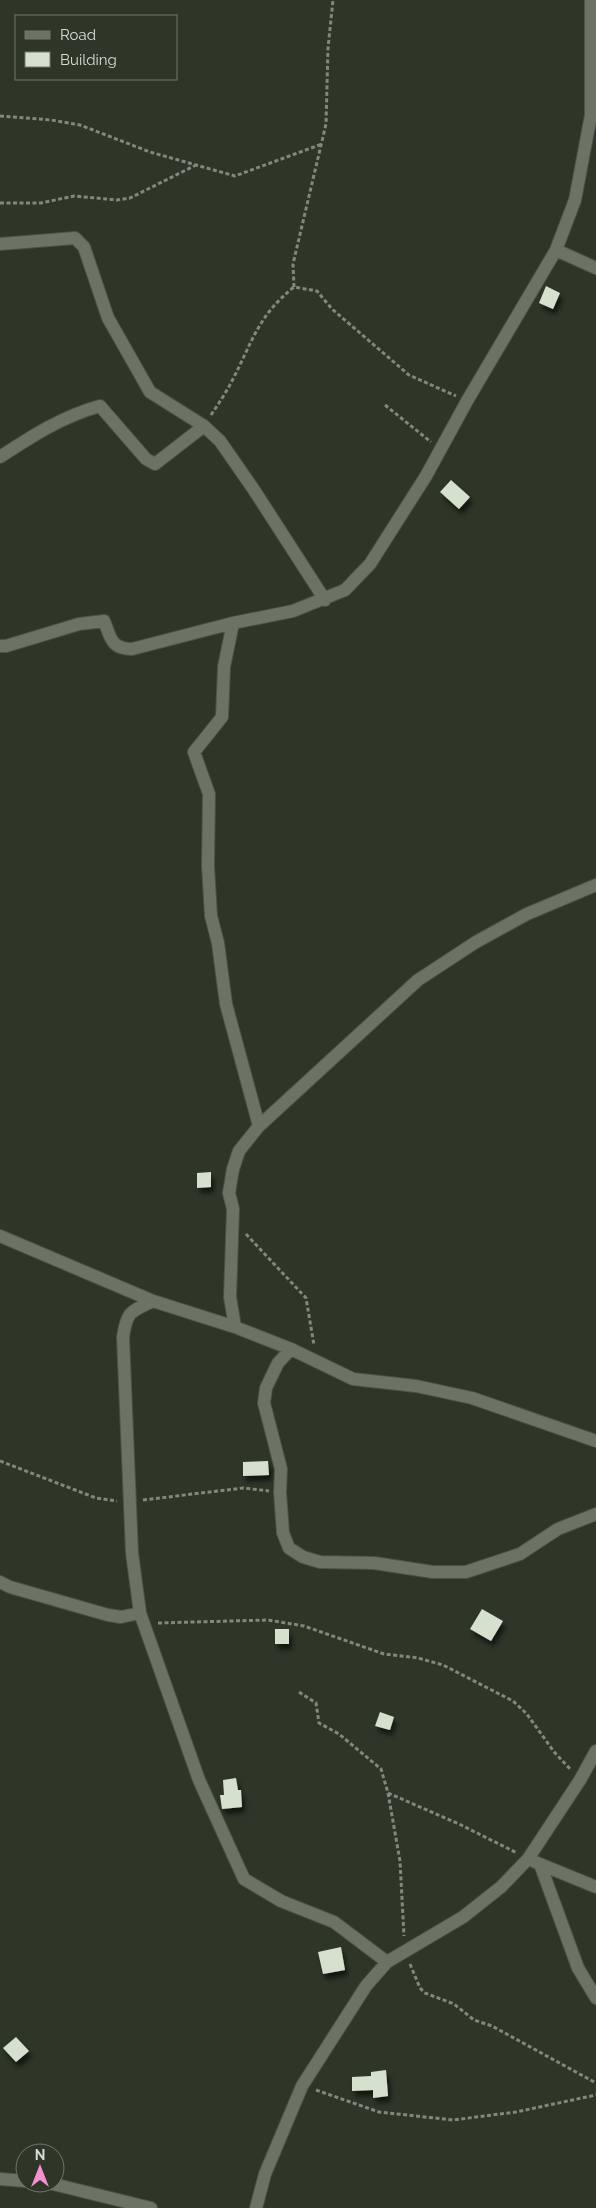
<svg xmlns="http://www.w3.org/2000/svg" width="596" height="2208" font-family="Raleway,sans-serif">
<style>
.building{fill:#d6e0cf;filter:url(#shadow)}
.lines{fill:none;stroke-linecap:round;stroke-linejoin:round}
.street-casing{stroke:#4c5247;stroke-width:14}
.path{stroke:#82887d;stroke-width:3;stroke-dasharray:4 2.5;stroke-linecap:butt}
.street{stroke:#6b7464;stroke-width:12}
</style>
<defs>
<filter id="shadow"><feDropShadow dx="3" dy="5.5" stdDeviation="2.5" flood-color="#0009"/></filter>
</defs>
<rect width="100%" height="100%" fill="#2e3628"/>
<!-- building -->
<path class="building" d="M546,286L560,293L553,309L539,303Z
M451,480L470,497L459,509L440,492Z
M211,1172V1187L197,1188V1173Z
M268,1461L269,1475L243,1476V1462Z
M482,1609L503,1621L491,1641L470,1629Z
M275,1629H289V1644H275Z
M380,1712L394,1717L390,1730L375,1726Z
M236,1778L238,1790H241L242,1807L222,1809L220,1795H224L223,1780Z
M341,1947L345,1970L323,1974L318,1952Z
M16,2037L29,2051L16,2062L3,2048Z
M386,2070L388,2096L373,2098V2090L352,2091V2077L371,2076V2072Z"/>
<g class="lines">
<!-- street casing -->
<g class="street-casing">
<path id="street" d="M0,244L75,238L84,247L108,318L150,392L204,426L220,441L254,490L325,600
M556,250L596,268
M0,457C32,436 63,416 100,406L146,459L155,464L204,426
M233,623L224,667L222,717L194,752L209,794L208,866L211,916L218,943L226,1004L259,1126
M0,646H6L79,624L104,621C111,638 111,649 132,649L233,623L293,611L345,590L370,564L426,476L467,401L556,250L575,200L591,115V0
M0,1236L153,1301L235,1327L291,1349L353,1379L416,1386L472,1398L596,1441
M153,1301C130,1312 127,1311 123,1337L132,1553L140,1613L199,1780L244,1879L281,1901L334,1922L387,1962
M235,1327L230,1297L233,1209L229,1193L233,1169L239,1151L259,1126L418,980L476,942L527,914L596,885
M291,1349L278,1363L266,1388L264,1403L281,1469L280,1492L283,1533L289,1548L303,1557L320,1562L374,1563L433,1572H466L520,1554L558,1529L596,1514
M0,1582L10,1587L108,1615L121,1617L140,1613
M535,1862L596,1887
M540,1864L578,1968L596,1998
M0,2179L25,2181
M49,2183L151,2208
M256,2208L265,2174L302,2086L366,1986L387,1962L463,1917L501,1887L528,1859L580,1780L596,1751"/>
</g>
<!-- path -->
<path class="path" d="M0,116L51,120L80,125L150,152L235,176L322,144
M0,203H41L74,196L117,200L130,198L196,165
M294,287L293,264L326,124L328,48L333,0
M385,405L431,442
M211,415C219,403 227,391 233,379C253,340 258,316 294,287L317,291L332,309L409,375L456,396
M246,1234L306,1298L314,1345
M0,1461L96,1498L117,1501
M143,1500L243,1488L269,1491
M158,1623L268,1620L304,1626L384,1654L418,1658L443,1665L513,1701L526,1713L555,1753L571,1770
M299,1692L316,1703L319,1723L339,1734L381,1769L388,1793L400,1861L404,1936
M388,1793L459,1824L517,1853
M410,1964L420,1988L425,1993L454,2004L474,2020L492,2026L596,2083
M316,2090L379,2112L453,2120L516,2112L596,2095"/>
<!-- street -->
<use href="#street" class="street"/>
</g>
<!-- legend -->
<rect x="15" y="15" width="162" height="65" fill="#2e3628" stroke="#72786c"/>
<rect x="25" y="31" width="25" height="8" fill="#6b7464" stroke="#72786c"/>
<text x="60" y="40" font-size="15" fill="#d7dcd3">Road</text>
<rect x="25" y="52" width="25" height="15" fill="#d6e0cf" stroke="#72786c"/>
<text x="60" y="65" font-size="15" fill="#d7dcd3">Building</text>
<!-- north arrow -->
<g transform="translate(40 2168)"><circle r="24" fill="#2e3628" stroke="#72786c"/>
<path d="M0-4L9 19L0 12L-9 19Z" fill="#f590d1"/>
<text y="-8" font-size="14" font-weight="bold" text-anchor="middle" fill="#d7dcd3">N</text>
</g>
</svg>
